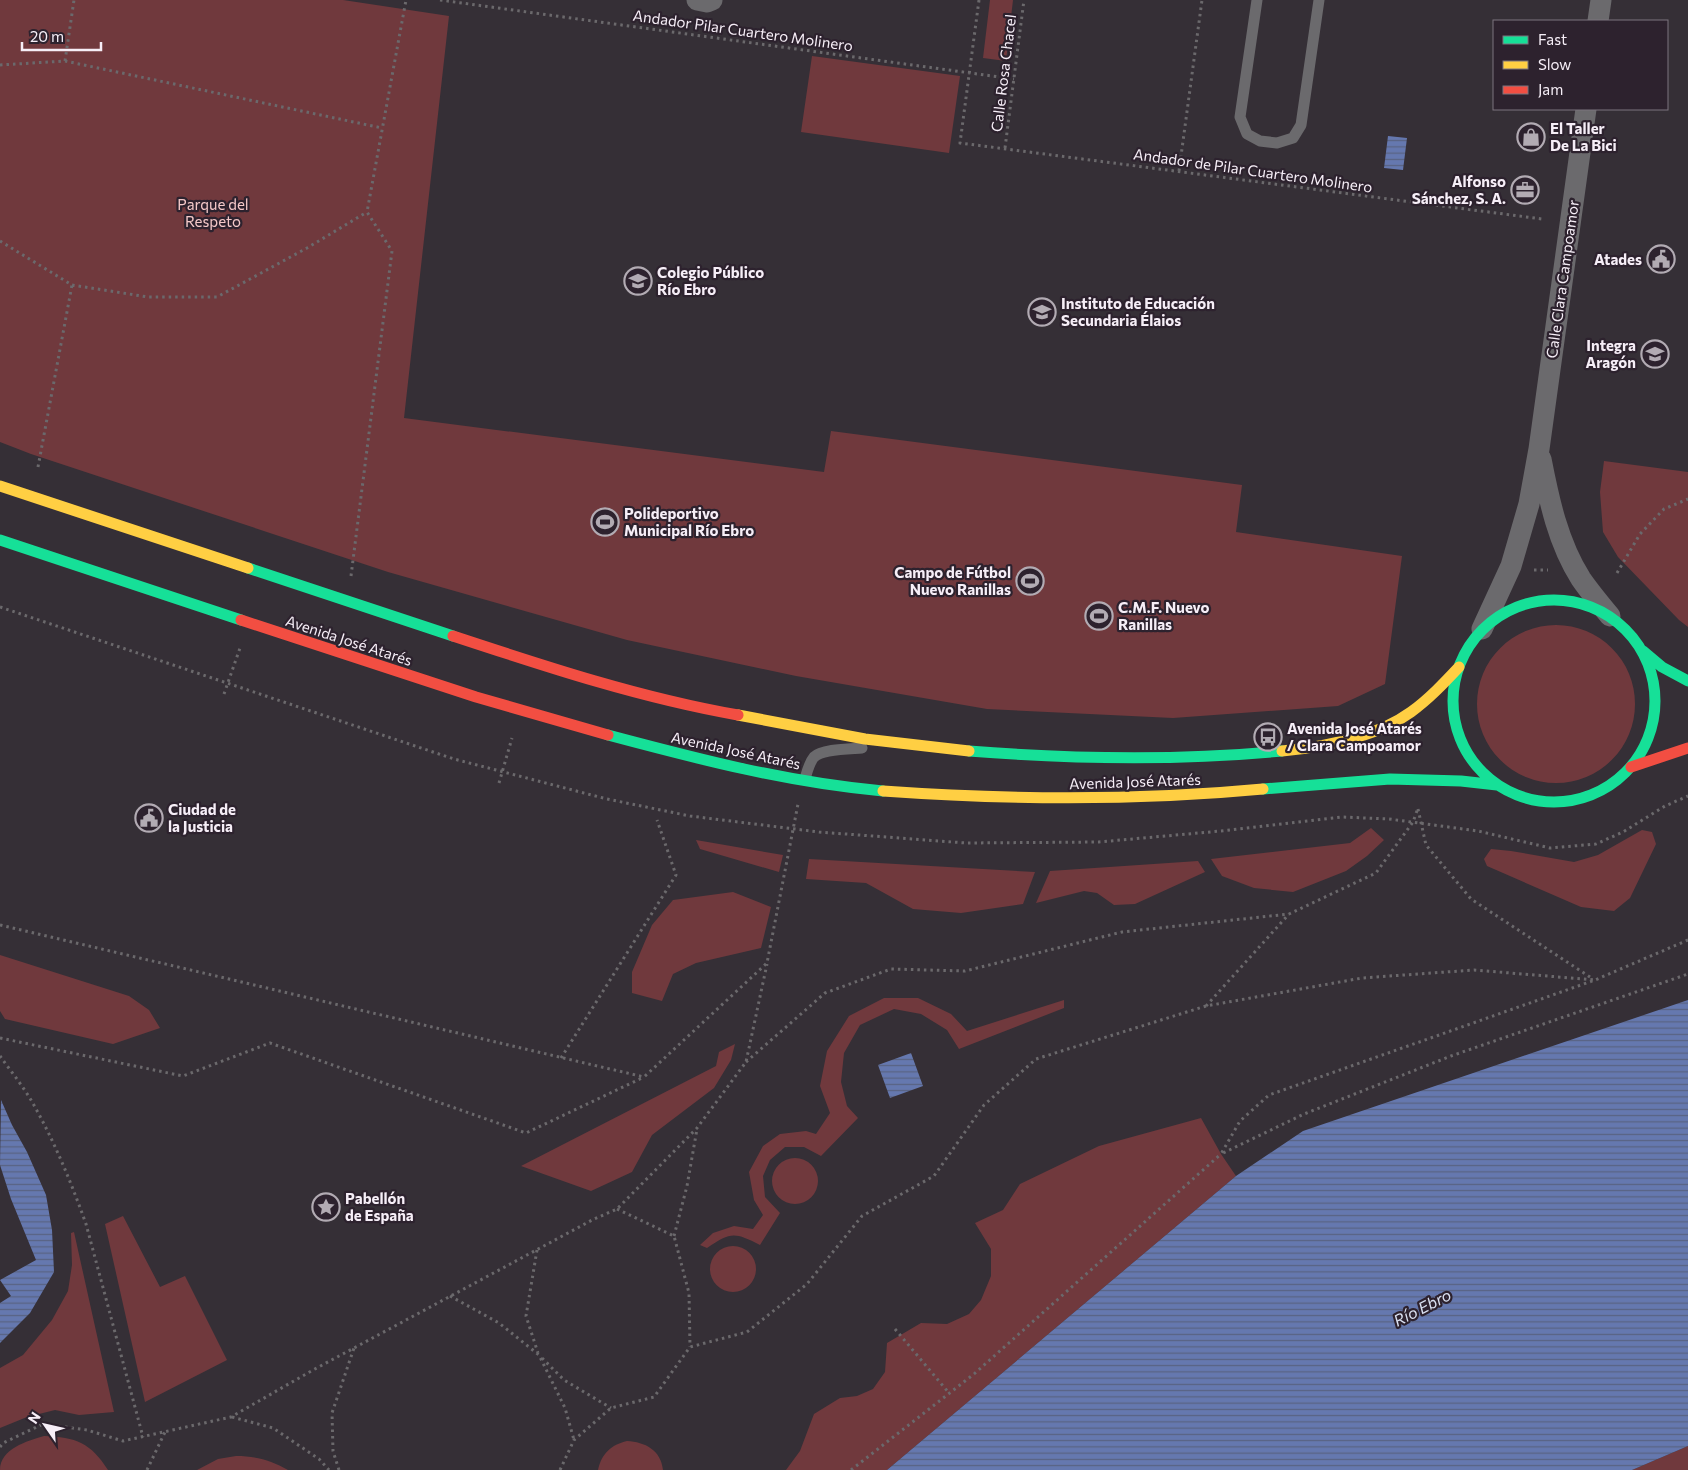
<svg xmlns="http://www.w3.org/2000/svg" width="1688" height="1470" font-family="Commissioner,sans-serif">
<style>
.green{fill:#70393d}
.water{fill:url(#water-rules)}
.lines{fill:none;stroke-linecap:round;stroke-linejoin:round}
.path{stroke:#6b696c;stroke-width:3;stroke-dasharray:2.5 4;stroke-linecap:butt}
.lane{stroke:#6b6a6d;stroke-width:11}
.street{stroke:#6b6a6d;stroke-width:21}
.fast{stroke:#16e098;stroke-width:11}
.slow{stroke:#ffcf43;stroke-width:11}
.jam{stroke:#f24e42;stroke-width:11}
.labels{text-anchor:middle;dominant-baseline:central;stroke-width:4.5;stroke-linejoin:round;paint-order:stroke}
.street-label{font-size:15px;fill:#f6eef7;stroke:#2d222e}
.poi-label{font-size:15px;font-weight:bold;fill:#f6eef7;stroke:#2d222e;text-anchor:start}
.park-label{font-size:15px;fill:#f5c9c9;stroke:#2d222e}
.water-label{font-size:16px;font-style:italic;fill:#dbe2f3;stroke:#2d222e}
</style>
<defs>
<pattern id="water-rules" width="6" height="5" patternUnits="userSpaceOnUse" patternTransform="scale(1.25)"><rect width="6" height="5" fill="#6578af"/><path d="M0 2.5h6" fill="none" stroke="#596282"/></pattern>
</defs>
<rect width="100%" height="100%" fill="#352f36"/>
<!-- green -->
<path class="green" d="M0,0H343L449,16L404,418L824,472L831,431L1242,485L1236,532L1402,556L1385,684L1338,706L1173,718L987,709L796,676L627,640L388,572L31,454L0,442Z
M990,0H1013L1006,61L983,58Z
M812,56L960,76L949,153L801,132Z
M1604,461L1688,472V627L1679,620L1618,557L1603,532L1600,492Z
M1477 704a79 79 0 1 1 158 0a79 79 0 1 1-158 0Z
M1371,828L1384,840L1367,856L1346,871L1293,892L1254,888L1222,876L1211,859L1350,843Z
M1642,830L1652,832L1656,844L1630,898L1614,911L1581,907L1487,866L1484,859L1491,849L1511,851L1574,862L1598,855Z
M696,840L783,855L779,872L700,849Z
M809,859L1035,872L1023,904L961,913L913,909L866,883L806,879Z
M1198,861L1205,872L1135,904L1114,905L1097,893L1084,891L1036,903L1050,871Z
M733,892L771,907L761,948L696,963L673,974L662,1001L632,993V972L652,925L673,900Z
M0,955L129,996L149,1010L160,1028L113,1044L5,1019L0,1011Z
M884,998H918L951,1014L967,1031L1064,1000V1008L959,1049L947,1030L921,1014L894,1009L860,1025L844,1053L841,1082L847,1106L858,1118L821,1156L804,1147H785L770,1160L763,1176L765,1197L780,1213L760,1245C734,1232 731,1232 707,1248L700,1245L713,1233L734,1226L753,1229L763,1215L754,1200L749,1172L763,1146L780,1134L806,1131L816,1134L830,1113L820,1086L827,1051L849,1016Z
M735,1044L731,1060L714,1088L652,1135L632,1172L591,1191L521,1166L716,1066L719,1052Z
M1201,1118L1221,1154L1236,1176L887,1470H786L800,1451L814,1414L840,1398L857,1396L873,1389L885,1372L887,1343L921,1323L947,1324L969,1314L981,1300L991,1276V1249L975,1223L1003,1210L1020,1184L1099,1146Z
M772 1181a23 23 0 1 1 46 0a23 23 0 1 1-46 0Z
M123,1216L160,1287L185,1276L227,1360L145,1402L105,1224Z
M74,1232L114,1412L79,1415L55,1410L27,1417L0,1428V1368L23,1355L52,1320L68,1291L72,1265L71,1233Z
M710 1269a23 23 0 1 1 46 0a23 23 0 1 1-46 0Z
M44,1436C76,1437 91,1443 108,1470H0C0,1449 27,1441 44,1436Z
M627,1441C645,1442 661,1450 663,1470H598C602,1453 611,1445 627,1441Z
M1688,1446V1470H1632Z
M236,1456C255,1456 271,1460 288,1470H197L218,1459Z"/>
<!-- water -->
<path class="water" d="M1388,136L1407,138L1403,170L1384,168Z
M1688,1000V1446L1632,1470H887L1236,1176L1303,1131Z
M911,1053L923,1086L890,1098L878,1065Z
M1,1100L12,1125L27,1152L46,1195L52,1230L54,1272L30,1313L0,1343V1303L11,1296L0,1280L36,1260L11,1199L0,1165Z"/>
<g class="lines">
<!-- path -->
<path class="path" d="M440,0L1014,79
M979,0L960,143L1542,219
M65,61L74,0
M0,65L65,61L382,128
M1005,148L1024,0
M1179,171L1202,0
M0,241L72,285L148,297H217L307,248L367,212
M38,467L72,285
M1534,570H1548
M1617,573L1640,534L1664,509L1688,499
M351,576L392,251L367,212L406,0
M0,607L454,759L607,799L690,816L819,832L966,843L1099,842L1221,831L1342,817L1389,819L1478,831L1550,848L1596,844L1623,832L1665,806L1688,796
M224,694L240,648
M499,783L512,738
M1418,809L1426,845L1471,899L1593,979
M0,925L644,1077L767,963L798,804
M1688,940L1595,980L1269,1095L1240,1121L1221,1154L1304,1114L1451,1056L1688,974
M1206,1006L1289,914
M0,1038L183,1076L270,1043L526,1133L642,1078
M0,1056C10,1070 22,1085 31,1100C54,1140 71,1182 86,1224L143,1437
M561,1058L676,875L657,820
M746,1062L825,993L891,969L965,971L1122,932L1289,914L1376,873L1413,822L1418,808
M617,1209L674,1236L689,1293L690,1347
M674,1236L687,1186L697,1129
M537,1250L526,1316L538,1353
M450,1296L499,1323L539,1355L565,1408L574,1440
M895,1329L949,1393
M542,1358L564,1380L611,1408
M232,1417L273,1428L319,1459L329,1470
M0,1447L3,1443L43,1424L87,1430L123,1441L231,1417L313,1370L594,1219L617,1209L697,1128L746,1062L767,964
M147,1470L165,1432
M339,1470L333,1451L332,1413L354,1348
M560,1470L574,1440L611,1408L654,1397L690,1347L747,1332L807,1284L862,1216L934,1176L984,1105L1036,1059L1206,1006L1362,978L1474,970L1595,980
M851,1470L974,1374L1221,1154"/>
<!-- lane -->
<path class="lane" d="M1257,0L1240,117L1247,134L1260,141L1277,143L1293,138L1301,125L1319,0
M805,779C807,772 809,763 814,757C822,749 850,749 862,748"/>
<!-- street -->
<path class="street" d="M697,0L707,2L712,0
M1598,21L1601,0
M1541,459C1549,500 1558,543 1581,579C1590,592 1600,604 1610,616
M1482,629L1511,566L1529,504L1539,449L1586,109"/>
<!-- fast -->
<path class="fast" d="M0,540L241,620
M248,568L453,636
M1453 701a101 101 0 1 1 202 0a101 101 0 1 1-202 0Z
M1643,651L1662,667L1688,681
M608,735C698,759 790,783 883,791
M969,751C1073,759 1178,761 1282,751
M1263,789L1390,779L1461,781L1497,785"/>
<!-- slow -->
<path class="slow" d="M0,486L248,568
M738,715L865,739L969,751
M1282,751C1325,747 1375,738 1411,712C1429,699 1444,683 1459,667
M883,791C1010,800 1137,801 1263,789"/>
<!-- jam -->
<path class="jam" d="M241,620L476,697L608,735
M453,636C547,667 641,698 738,715
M1631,767L1688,748"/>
</g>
<!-- icons -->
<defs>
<g id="shop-ring" transform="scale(1.4375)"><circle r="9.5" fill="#2d222e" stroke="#b2abb3" stroke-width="1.5"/><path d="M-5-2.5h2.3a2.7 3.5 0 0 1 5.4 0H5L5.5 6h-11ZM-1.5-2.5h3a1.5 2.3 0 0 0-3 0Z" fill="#b2abb3"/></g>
<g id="office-ring" transform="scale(1.4375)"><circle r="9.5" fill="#2d222e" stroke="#b2abb3" stroke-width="1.5"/><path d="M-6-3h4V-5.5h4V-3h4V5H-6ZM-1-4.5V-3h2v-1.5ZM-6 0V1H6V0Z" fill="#b2abb3"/></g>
<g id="civic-ring" transform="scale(1.4375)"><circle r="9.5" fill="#2d222e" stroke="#b2abb3" stroke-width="1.5"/><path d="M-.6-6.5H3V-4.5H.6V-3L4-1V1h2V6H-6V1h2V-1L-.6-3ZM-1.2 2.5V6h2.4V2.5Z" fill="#b2abb3"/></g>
<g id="school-ring" transform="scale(1.4375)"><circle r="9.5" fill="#2d222e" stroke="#b2abb3" stroke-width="1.5"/><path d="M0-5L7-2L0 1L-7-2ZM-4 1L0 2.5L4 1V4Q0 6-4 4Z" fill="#b2abb3"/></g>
<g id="stadium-ring" transform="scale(1.4375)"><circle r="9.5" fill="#2d222e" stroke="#b2abb3" stroke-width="1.5"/><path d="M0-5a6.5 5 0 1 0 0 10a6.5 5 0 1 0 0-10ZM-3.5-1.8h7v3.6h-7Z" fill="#b2abb3"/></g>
<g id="bus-ring" transform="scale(1.4375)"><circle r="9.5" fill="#2d222e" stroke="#b2abb3" stroke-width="1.5"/><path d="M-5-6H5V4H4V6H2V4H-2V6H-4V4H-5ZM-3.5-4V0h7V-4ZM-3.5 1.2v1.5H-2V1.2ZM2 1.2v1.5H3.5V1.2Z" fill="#b2abb3"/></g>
<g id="sight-ring" transform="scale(1.4375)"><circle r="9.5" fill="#2d222e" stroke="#b2abb3" stroke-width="1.5"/><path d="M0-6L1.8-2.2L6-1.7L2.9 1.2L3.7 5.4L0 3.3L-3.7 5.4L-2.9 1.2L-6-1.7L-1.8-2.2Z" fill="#b2abb3"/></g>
</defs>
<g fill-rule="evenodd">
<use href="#shop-ring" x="1531" y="137"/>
<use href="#office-ring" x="1525" y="190"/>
<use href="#civic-ring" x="1661" y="259"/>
<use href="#school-ring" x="638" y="281"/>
<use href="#school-ring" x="1042" y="312"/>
<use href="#school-ring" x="1655" y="354"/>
<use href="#stadium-ring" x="605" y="522"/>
<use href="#stadium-ring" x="1030" y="581"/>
<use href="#stadium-ring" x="1099" y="616"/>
<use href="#bus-ring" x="1268" y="737"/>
<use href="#civic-ring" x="149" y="818"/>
<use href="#sight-ring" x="326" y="1207"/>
</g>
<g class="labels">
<!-- street labels -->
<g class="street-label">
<text transform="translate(743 30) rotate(8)">Andador Pilar Cuartero Molinero</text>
<text transform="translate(1003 73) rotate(-83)">Calle Rosa Chacel</text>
<text transform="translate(1253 170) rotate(8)">Andador de Pilar Cuartero Molinero</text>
<text transform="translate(1562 279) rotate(-82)">Calle Clara Campoamor</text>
<text transform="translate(349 640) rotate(18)">Avenida José Atarés</text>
<text transform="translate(736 750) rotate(12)">Avenida José Atarés</text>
<text transform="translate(1135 781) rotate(-2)">Avenida José Atarés</text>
</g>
<!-- poi labels -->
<g class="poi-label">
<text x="1550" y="128">El Taller<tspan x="1550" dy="17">De La Bici</tspan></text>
<text x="1506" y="181" text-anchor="end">Alfonso<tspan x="1506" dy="17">Sánchez, S. A.</tspan></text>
<text x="1642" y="259" text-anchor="end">Atades</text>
<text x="657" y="272">Colegio Público<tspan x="657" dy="17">Río Ebro</tspan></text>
<text x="1061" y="303">Instituto de Educación<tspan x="1061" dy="17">Secundaria Élaios</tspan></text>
<text x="1636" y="345" text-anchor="end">Integra<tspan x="1636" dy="17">Aragón</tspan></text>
<text x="624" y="513">Polideportivo<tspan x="624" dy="17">Municipal Río Ebro</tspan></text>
<text x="1011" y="572" text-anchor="end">Campo de Fútbol<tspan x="1011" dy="17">Nuevo Ranillas</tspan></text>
<text x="1118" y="607">C.M.F. Nuevo<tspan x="1118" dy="17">Ranillas</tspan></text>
<text x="1287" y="728">Avenida José Atarés<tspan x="1287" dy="17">/ Clara Campoamor</tspan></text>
<text x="168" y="809">Ciudad de<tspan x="168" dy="17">la Justicia</tspan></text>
<text x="345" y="1198">Pabellón<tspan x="345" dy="17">de España</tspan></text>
</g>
<!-- park labels -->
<g class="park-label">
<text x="213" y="204">Parque del<tspan x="213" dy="17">Respeto</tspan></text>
</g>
<!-- water labels -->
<g class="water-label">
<text transform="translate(1422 1307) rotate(-27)">Río Ebro</text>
</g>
</g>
<!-- legend -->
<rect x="1493" y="20" width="175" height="90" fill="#2d222e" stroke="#7d747e"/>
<rect x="1503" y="36" width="25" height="8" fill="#16e098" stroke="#7d747e"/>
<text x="1538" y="45" font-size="15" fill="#f6eef7">Fast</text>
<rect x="1503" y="61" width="25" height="8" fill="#ffcf43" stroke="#7d747e"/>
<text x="1538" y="70" font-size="15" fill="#f6eef7">Slow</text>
<rect x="1503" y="86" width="25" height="8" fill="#f24e42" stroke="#7d747e"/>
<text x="1538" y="95" font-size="15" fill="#f6eef7">Jam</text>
<!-- north arrow -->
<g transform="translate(45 1425) rotate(304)" stroke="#2d222e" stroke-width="4" paint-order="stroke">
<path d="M0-4L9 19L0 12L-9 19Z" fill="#f6eef7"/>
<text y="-8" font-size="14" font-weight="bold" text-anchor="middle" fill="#f6eef7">N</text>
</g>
<!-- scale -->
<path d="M22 42v8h79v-8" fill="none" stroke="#f6eef7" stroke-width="2.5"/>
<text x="30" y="42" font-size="15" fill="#f6eef7" stroke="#2d222e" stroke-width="4" paint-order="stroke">20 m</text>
</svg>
